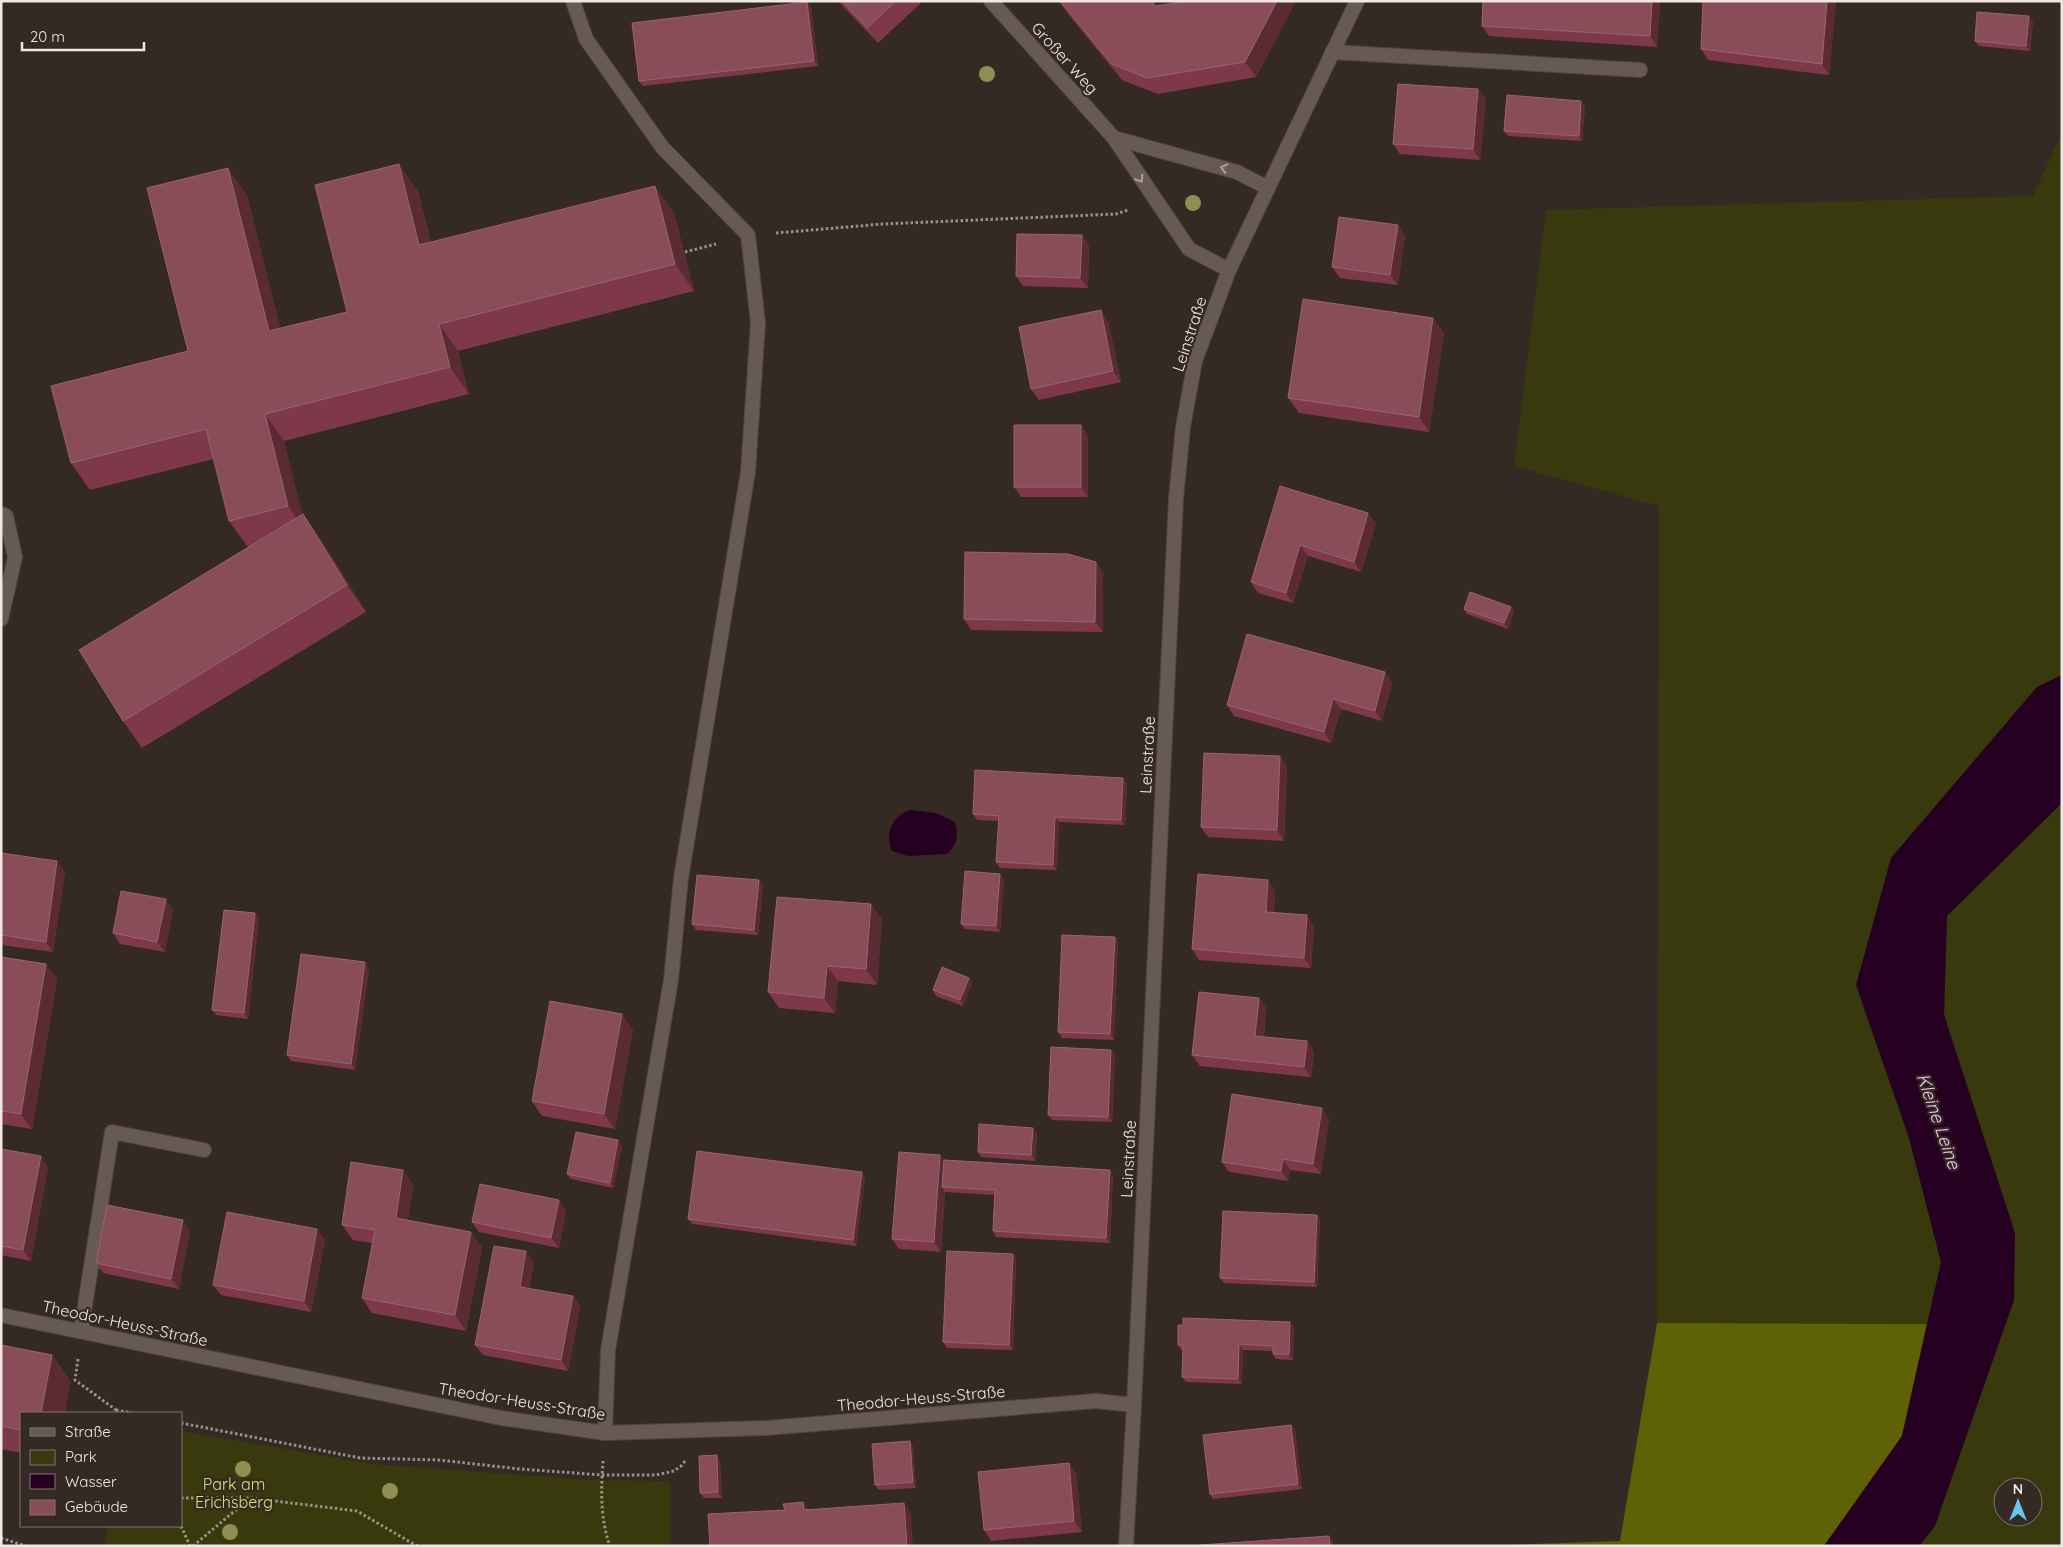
<svg xmlns="http://www.w3.org/2000/svg" width="2063" height="1547" font-family="Quicksand,sans-serif">
<style>
.green{fill:#383a0d;fill-rule:evenodd}
.forest{fill:#5e6105}
.water{fill:#250020}
.lines{fill:none;stroke-linecap:round;stroke-linejoin:round}
.service-casing{stroke:#4f4541;stroke-width:16}
.minor-casing{stroke:#4f4541;stroke-width:16}
.tertiary-casing{stroke:#4f4541;stroke-width:16}
.path{stroke:#9a908c;stroke-width:3;stroke-dasharray:2.5 2.5;stroke-linecap:butt}
.service{stroke:#675a54;stroke-width:14}
.minor{stroke:#675a54;stroke-width:14}
.tertiary{stroke:#675a54;stroke-width:14}
.tree{fill:#908e50}
.wall{fill:#7d3949}
.shaded-wall{fill:#5b2b33}
.building{fill:#894c59;stroke:#99646f}
.oneway{stroke:#aca19c}
.labels{text-anchor:middle;dominant-baseline:central;stroke-width:4.5;stroke-linejoin:round;paint-order:stroke}
.street-label{font-size:16px;fill:#f0e8e4;stroke:#352924}
.park-label{font-size:16px;fill:#dbe174;stroke:#352924}
.water-label{font-size:18px;font-style:italic;fill:#f8c4ed;stroke:#352924}
</style>
<rect width="100%" height="100%" fill="#352924"/>
<!-- green -->
<path class="green" d="M2062,132V675L2037,687L1891,858L1909,1138L1941,1262L1927,1324L1657,1323L1659,506L1514,466L1546,210L2033,196Z
M2062,803V1546H1919L1935,1526L2015,1233L1944,1015L1947,915ZM2003,1487H2033V1517H2003Z
M181,1431L372,1464L588,1480L670,1481V1546H104L108,1526H181Z"/>
<!-- forest -->
<path class="forest" d="M1657,1323L1927,1324L1902,1436L1824,1546H1475L1620,1541Z"/>
<!-- water -->
<path class="water" d="M2062,675V803L1947,916L1944,1015L2015,1233L2014,1300L1935,1526L1919,1546H1824L1902,1436L1941,1262L1909,1138L1856,985L1891,858L2037,687Z
M911,810L936,813L955,822C959,835 957,845 947,854L908,856L892,851C884,834 892,815 911,810Z"/>
<g class="lines">
<!-- service casing -->
<g class="service-casing">
<path id="service" d="M573,1L586,39L662,147L748,235L758,323L748,472L681,878L671,980L608,1350L605,1433
M1332,52L1640,70
M81,1331L112,1132L204,1150"/>
</g>
<!-- minor casing -->
<g class="minor-casing">
<path id="minor" d="M991,1L1114,138L1189,249L1229,270
M1114,138L1237,172L1268,188
M1,514L6,516L15,557L1,619
M1126,1546L1134,1405"/>
</g>
<!-- tertiary casing -->
<g class="tertiary-casing">
<path id="tertiary" d="M1,1315L501,1418L605,1433L766,1428L1096,1401L1134,1405L1176,498L1183,427L1195,361L1229,270L1357,1"/>
</g>
<!-- path -->
<path class="path" d="M776,233L883,224L1116,214L1128,210
M685,252L716,244
M78,1359L75,1380L116,1410V1413
M116,1410L132,1413
M181,1423L360,1458L439,1460L520,1469L602,1475H656L674,1471L681,1466L686,1460
M603,1461C601,1489 600,1519 610,1546
M181,1498H250
M181,1526L190,1546
M1,1538L26,1546
M193,1546L250,1498L357,1511L417,1546"/>
<!-- service -->
<use href="#service" class="service"/>
<!-- minor -->
<use href="#minor" class="minor"/>
<!-- tertiary -->
<use href="#tertiary" class="tertiary"/>
</g>
<!-- trees -->
<g class="tree">
<circle cx="987" cy="74" r="8"/>
<circle cx="1193" cy="203" r="8"/>
<circle cx="243" cy="1469" r="8"/>
<circle cx="390" cy="1491" r="8"/>
<circle cx="230" cy="1532" r="8"/>
</g>
<!-- wall -->
<path class="wall" d="M838,1H923L878,43Z
M1059,1L1155,6L1190,1H1296L1256,77L1158,94L1122,80L1069,15Z
M1483,1H1660L1657,47L1489,36L1482,26Z
M1836,1L1829,75L1708,60L1701,49Z
M807,2L811,7L818,66L643,86L639,81Z
M2029,16L2033,22L2030,51L1979,46L1975,41Z
M1478,89L1486,99L1480,160L1400,154L1393,144Z
M1585,106L1582,141L1508,136L1504,131Z
M418,191L431,243L674,213L694,291L458,351L469,394L284,441L302,515L303,514L322,541L366,612L142,748L123,721L248,547L229,521L214,459L90,490L71,463L188,351L247,195L280,328L347,312Z
M1082,235L1089,245L1088,288L1023,286L1016,276Z
M1405,235L1398,285L1340,278L1332,267Z
M1433,318L1444,333L1429,432L1299,413L1288,398Z
M1108,321L1121,382L1039,400L1031,389Z
M1081,425L1088,436V497H1021L1014,487Z
M1280,486L1368,513L1376,524L1361,572L1308,556L1293,603L1258,593L1251,582Z
M1103,573V632L971,630L964,619Z
M1511,607L1514,612L1508,629L1467,614L1464,609Z
M1385,672L1392,683L1382,721L1341,709L1331,743L1234,716L1227,705Z
M1280,756L1287,767L1284,841L1208,837L1201,827Z
M1127,783L1125,825L1059,822L1057,870L1000,868L996,862L999,821L977,820L973,814Z
M1,853L65,872L53,952L1,945Z
M1000,874L1004,879L1000,932L965,929L961,924Z
M759,880L763,885L758,935L696,930L692,924Z
M1275,890L1274,912L1314,926L1311,968L1199,960L1192,949Z
M173,910L165,952L120,944L113,933Z
M255,913L259,919L248,1019L216,1015L212,1010Z
M882,919L877,985L838,981L835,1013L779,1008L768,992Z
M1118,942L1114,1040L1062,1038L1058,1032Z
M1,957L57,979L32,1129L1,1124Z
M369,968L355,1070L291,1061L287,1055Z
M972,983L963,1006L936,996L933,990Z
M1259,998L1266,1008L1264,1037L1307,1041L1314,1052L1311,1077L1200,1066L1192,1055Z
M622,1014L633,1030L615,1129L542,1116L532,1101Z
M1111,1050L1115,1055L1112,1122L1052,1120L1048,1115Z
M1329,1119L1321,1174L1290,1170L1288,1181L1229,1172L1222,1162Z
M1033,1128L1037,1133L1035,1161L981,1157L978,1152Z
M622,1146L613,1188L571,1179L567,1174Z
M1,1149L48,1167L31,1261L1,1255Z
M944,1160L1110,1170L1113,1175L1110,1243L996,1237L993,1231L995,1195L945,1192L941,1252L899,1249L892,1239Z
M403,1170L413,1185L408,1220L482,1247L466,1331L372,1313L362,1298L372,1243L353,1240L342,1225Z
M865,1178L856,1246L692,1224L688,1219Z
M566,1211L559,1248L479,1232L472,1222Z
M1317,1215L1320,1220L1317,1287L1224,1283L1220,1278Z
M317,1229L325,1240L311,1312L221,1295L213,1285Z
M190,1231L179,1289L103,1273L96,1263Z
M1013,1254L1016,1259L1013,1350L947,1348L943,1342Z
M534,1262L529,1288L573,1296L580,1307L568,1371L483,1355L475,1345Z
M1294,1327L1293,1360L1276,1359L1273,1354V1351L1243,1350L1242,1384L1186,1382L1182,1377L1183,1350H1181L1178,1345Z
M1,1345L52,1355L71,1382L21,1413V1453L1,1449Z
M1291,1425L1295,1430L1302,1489L1213,1499L1210,1494Z
M910,1441L913,1447L916,1488L879,1490L875,1485Z
M720,1460L722,1498H704L700,1493Z
M1069,1463L1076,1473L1082,1532L991,1541L984,1530Z"/>
<!-- shaded-wall -->
<path class="shaded-wall" d="M1277,1H1296L1256,77L1245,62Z
M1652,1H1660L1657,47L1650,36Z
M1827,1H1836L1829,75L1822,64Z
M807,2L811,7L818,66L814,61Z
M2029,16L2033,22L2030,51L2026,46Z
M1478,89L1486,99L1480,160L1473,149Z
M1581,101L1585,106L1582,141L1579,136Z
M399,164L418,191L438,273L419,245Z
M228,168L247,195L288,358L269,331Z
M655,186L674,213L694,291L675,264Z
M1398,225L1405,235L1398,285L1390,275Z
M1082,235L1089,245L1088,288L1080,278Z
M1101,310L1108,321L1121,382L1113,371Z
M1433,318L1444,333L1429,432L1419,417Z
M439,324L458,351L469,394L450,367Z
M265,414L284,441L307,533L288,506Z
M1081,425L1088,436V497L1081,487Z
M1368,513L1376,524L1361,572L1354,562Z
M303,514L322,541L366,612L347,585Z
M1300,545L1308,556L1293,603L1286,593Z
M1096,562L1103,573V632L1095,622Z
M1511,607L1514,612L1508,629L1504,623Z
M1385,672L1392,683L1382,721L1375,711Z
M1333,699L1341,709L1331,743L1324,732Z
M1280,756L1287,767L1284,841L1277,830Z
M1123,778L1127,783L1125,825L1121,820Z
M1055,817L1059,822L1057,870L1053,865Z
M57,861L65,872L53,952L46,942Z
M1000,874L1004,879L1000,932L996,926Z
M759,880L763,885L758,935L754,930Z
M1268,880L1275,890L1273,922L1266,912Z
M166,899L173,910L165,952L157,942Z
M871,904L882,919L877,985L866,969Z
M255,913L259,919L248,1019L244,1013Z
M1307,915L1314,926L1311,968L1304,958Z
M1115,937L1118,942L1114,1040L1110,1034Z
M365,962L369,968L355,1070L351,1064Z
M46,964L57,979L32,1129L21,1114Z
M827,966L838,981L835,1013L824,998Z
M969,978L972,983L963,1006L960,1000Z
M1259,998L1266,1008L1263,1047L1255,1036Z
M622,1014L633,1030L615,1129L604,1114Z
M1307,1041L1314,1052L1311,1077L1304,1067Z
M1111,1050L1115,1055L1112,1122L1108,1117Z
M1322,1108L1329,1119L1321,1174L1313,1164Z
M1033,1128L1037,1133L1035,1161L1031,1155Z
M618,1140L622,1146L613,1188L610,1183Z
M940,1155L948,1165L942,1187L945,1192L941,1252L934,1242Z
M41,1156L48,1167L31,1261L23,1250Z
M1283,1159L1290,1170L1288,1181L1281,1171Z
M403,1170L413,1185L406,1233L396,1218Z
M1110,1170L1113,1175L1110,1243L1106,1238Z
M862,1172L865,1178L856,1246L853,1240Z
M559,1200L566,1211L559,1248L551,1238Z
M1317,1215L1320,1220L1317,1287L1314,1282Z
M183,1220L190,1231L179,1289L171,1279Z
M317,1229L325,1240L311,1312L304,1301Z
M471,1232L482,1247L466,1331L455,1315Z
M526,1251L534,1262L527,1297L520,1287Z
M1013,1254L1016,1259L1013,1350L1009,1345Z
M573,1296L580,1307L568,1371L561,1360Z
M1290,1322L1294,1327L1293,1360L1289,1354Z
M1239,1344L1243,1350L1242,1384L1238,1379Z
M52,1355L71,1382L65,1413H41Z
M1291,1425L1295,1430L1302,1489L1298,1484Z
M910,1441L913,1447L916,1488L913,1482Z
M717,1455L720,1460L722,1498L718,1492Z
M1069,1463L1076,1473L1082,1532L1074,1521Z
M803,1502L811,1513L804,1510Z
M904,1503L911,1513L913,1546H907Z
M1329,1536L1333,1541V1546H1330Z"/>
<!-- building -->
<path class="building" d="M842,1H896L867,28Z
M1060,1H1152L1155,6L1190,1H1277L1245,62L1147,78L1112,64Z
M1483,1H1652L1650,36L1482,26Z
M1703,1H1827L1822,64L1701,49Z
M807,2L814,61L639,81L632,23Z
M1977,12L2029,16L2026,46L1975,41Z
M1398,84L1478,89L1473,149L1393,144Z
M1507,95L1581,101L1579,136L1504,131Z
M399,164L419,245L655,186L675,264L439,324L450,367L265,414L288,506L229,521L206,429L71,463L51,386L188,351L147,188L228,168L269,331L347,312L315,185Z
M1339,217L1398,225L1390,275L1332,267Z
M1017,234L1082,235L1080,278L1016,276Z
M1303,299L1433,318L1419,417L1288,398Z
M1101,310L1113,371L1031,389L1019,327Z
M1014,425H1081V487H1014Z
M1280,486L1368,513L1354,562L1300,545L1286,593L1251,582Z
M303,514L347,585L123,721L79,650Z
M965,552L1068,554L1096,562L1095,622L964,619Z
M1470,592L1511,607L1504,623L1464,609Z
M1247,634L1385,672L1375,711L1333,699L1324,732L1227,705Z
M1204,753L1280,756L1277,830L1201,827Z
M975,770L1123,778L1121,820L1055,817L1053,865L996,862L999,816L973,814Z
M1,853L57,861L46,942L1,935Z
M965,871L1000,874L996,926L961,924Z
M1198,874L1268,880L1266,912L1307,915L1304,958L1192,949Z
M697,875L759,880L754,930L692,924Z
M121,891L166,899L157,942L113,933Z
M777,897L871,904L866,969L827,966L824,998L768,992Z
M224,910L255,913L244,1013L212,1010Z
M1062,935L1115,937L1110,1034L1058,1032Z
M301,954L365,962L351,1064L287,1055Z
M1,957L46,964L21,1114L1,1111Z
M942,967L969,978L960,1000L933,990Z
M1199,992L1259,998L1255,1036L1307,1041L1304,1067L1192,1055Z
M550,1001L622,1014L604,1114L532,1101Z
M1051,1047L1111,1050L1108,1117L1048,1115Z
M1232,1094L1322,1108L1313,1164L1283,1159L1281,1171L1222,1162Z
M979,1124L1033,1128L1031,1155L978,1152Z
M576,1132L618,1140L610,1183L567,1174Z
M1,1149L41,1156L23,1250L1,1246Z
M697,1151L862,1172L853,1240L688,1219Z
M899,1152L940,1155L934,1242L892,1239Z
M944,1160L1110,1170L1106,1238L993,1231L995,1190L942,1187Z
M351,1162L403,1170L396,1218L471,1232L455,1315L362,1298L375,1230L342,1225Z
M480,1184L559,1200L551,1238L472,1222Z
M107,1205L183,1220L171,1279L96,1263Z
M1223,1211L1317,1215L1314,1282L1220,1278Z
M227,1212L317,1229L304,1301L213,1285Z
M494,1246L526,1251L520,1287L573,1296L561,1360L475,1345Z
M947,1251L1013,1254L1009,1345L943,1342Z
M1183,1318L1290,1322L1289,1354H1273V1346L1239,1344L1238,1379L1182,1377L1183,1345H1178V1325H1183Z
M1,1345L52,1355L41,1413H21V1430L1,1426Z
M1291,1425L1298,1484L1210,1494L1203,1435Z
M910,1441L913,1482L875,1485L872,1444Z
M717,1455L718,1492L700,1493L699,1456Z
M1069,1463L1074,1521L984,1530L978,1472Z
M803,1502L804,1510L904,1503L907,1546H710L708,1514L785,1510L783,1504Z
M1329,1536L1330,1546H1200V1545Z"/>
<!-- one-way arrows -->
<defs><path id="oneway-chevron" d="M-2-3.5L2.5 0L-2 3.5" fill="none" stroke-width="1.6" stroke-linecap="round" stroke-linejoin="round" transform="scale(1.25)"/></defs>
<g class="oneway">
<use href="#oneway-chevron" transform="translate(1224 168) rotate(-165)"/>
<use href="#oneway-chevron" transform="translate(1140 179) rotate(57)"/>
</g>
<g class="labels">
<!-- street labels -->
<g class="street-label">
<text transform="translate(1065 58) rotate(48)">Großer Weg</text>
<text transform="translate(1189 334) rotate(-72)">Leinstraße</text>
<text transform="translate(1147 755) rotate(-87)">Leinstraße</text>
<text transform="translate(1128 1159) rotate(-87)">Leinstraße</text>
<text transform="translate(125 1323) rotate(12)">Theodor-Heuss-Straße</text>
<text transform="translate(921 1398) rotate(-5)">Theodor-Heuss-Straße</text>
<text transform="translate(522 1401) rotate(9)">Theodor-Heuss-Straße</text>
</g>
<!-- park labels -->
<g class="park-label">
<text x="234" y="1484">Park am<tspan x="234" dy="18">Erichsberg</tspan></text>
</g>
<!-- water labels -->
<g class="water-label">
<text transform="translate(1939 1121) rotate(71)">Kleine Leine</text>
</g>
</g>
<!-- border -->
<rect width="2063" height="1547" fill="none" stroke="#f0e8e4" stroke-width="5"/>
<!-- legend -->
<rect x="20" y="1412" width="162" height="115" fill="#352924" stroke="#807571"/>
<rect x="30" y="1428" width="25" height="8" fill="#675a54" stroke="#807571"/>
<text x="65" y="1437" font-size="15" fill="#f0e8e4">Straße</text>
<rect x="30" y="1450" width="25" height="15" fill="#383a0d" stroke="#807571"/>
<text x="65" y="1462" font-size="15" fill="#f0e8e4">Park</text>
<rect x="30" y="1474" width="25" height="15" fill="#250020" stroke="#807571"/>
<text x="65" y="1487" font-size="15" fill="#f0e8e4">Wasser</text>
<rect x="30" y="1500" width="25" height="15" fill="#894c59" stroke="#807571"/>
<text x="65" y="1512" font-size="15" fill="#f0e8e4">Gebäude</text>
<!-- north arrow -->
<g transform="translate(2018 1502)"><circle r="24" fill="#352924" stroke="#807571"/>
<path d="M0-4L9 19L0 12L-9 19Z" fill="#67c4ef"/>
<text y="-8" font-size="14" font-weight="bold" text-anchor="middle" fill="#f0e8e4">N</text>
</g>
<!-- scale -->
<path d="M22 42v8h122v-8" fill="none" stroke="#f0e8e4" stroke-width="2.5"/>
<text x="30" y="42" font-size="15" fill="#f0e8e4" stroke="#352924" stroke-width="4" paint-order="stroke">20 m</text>
</svg>
